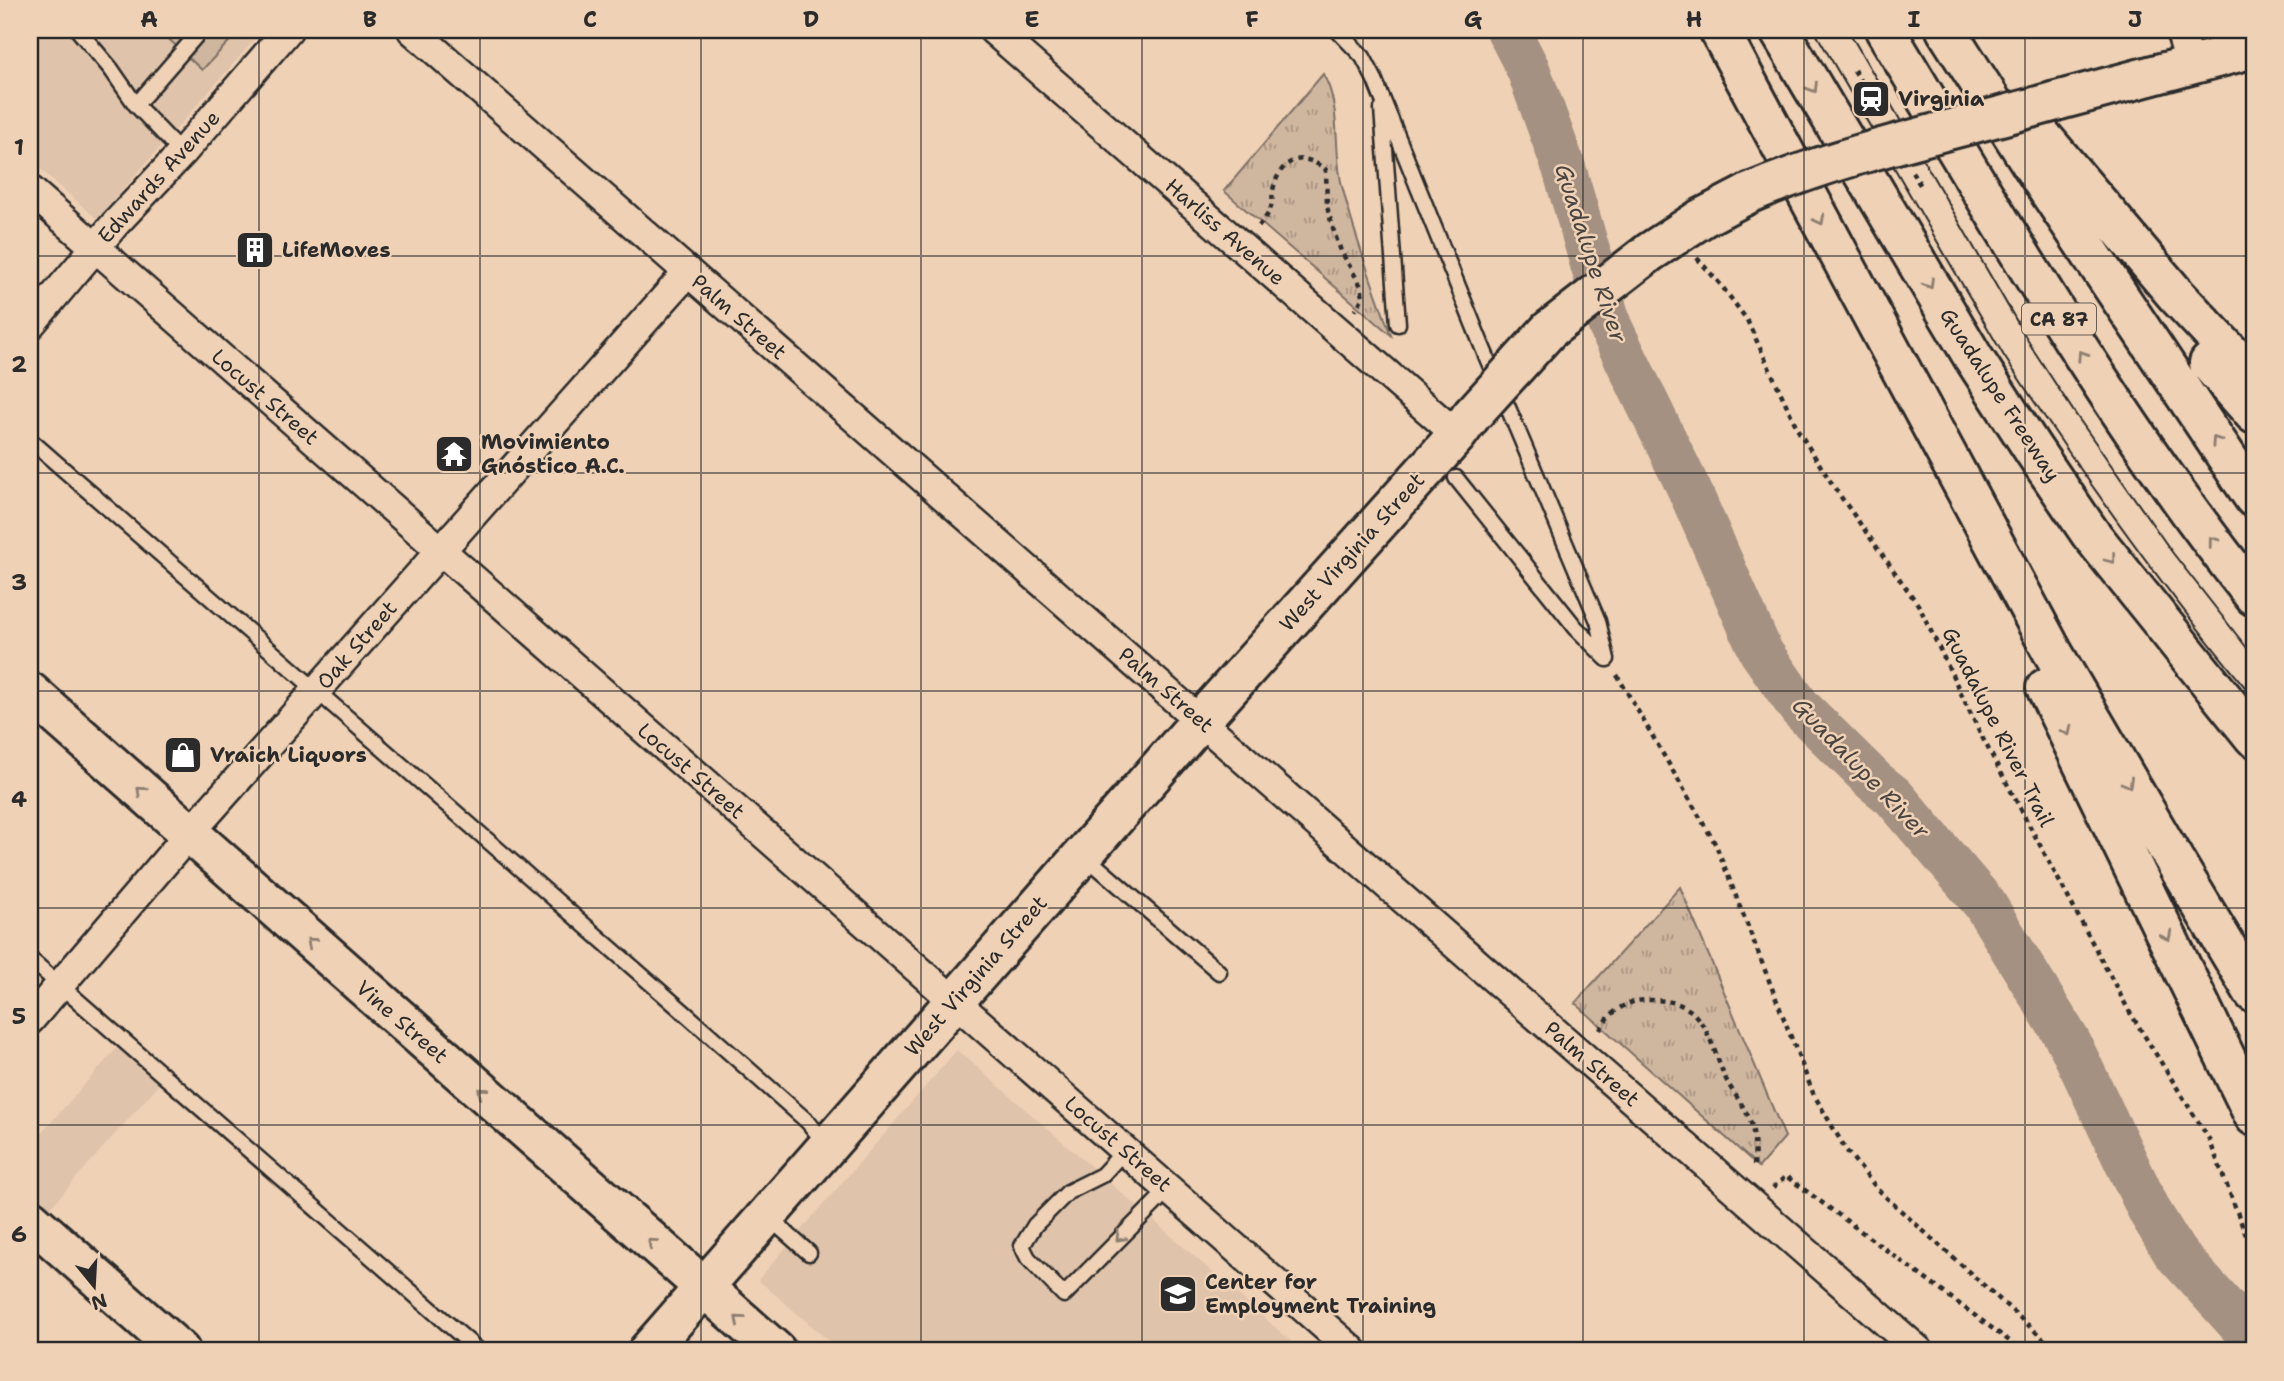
<svg xmlns="http://www.w3.org/2000/svg" width="2284" height="1381" font-family="'Shantell Sans',sans-serif">
<style>
.built{fill:#dfc3aa}
.park{fill:url(#park-tufts);stroke:#7d7065;stroke-width:2}
.pitch{fill:#cfb69f;stroke:#7d7065;stroke-width:2}
.lines{fill:none;stroke-linecap:round;stroke-linejoin:round}
.river{stroke:#a49181;stroke-width:44}
.lane-casing{stroke:#2b2b2b;stroke-width:19}
.street-casing{stroke:#2b2b2b;stroke-width:33}
.secondary-casing{stroke:#2b2b2b;stroke-width:44}
.highway-casing{stroke:#2b2b2b;stroke-width:44}
.path{stroke:#2b2b2b;stroke-width:4.5;stroke-dasharray:5 5;stroke-linecap:butt}
.lane{stroke:#efd1b5;stroke-width:14}
.street{stroke:#efd1b5;stroke-width:28}
.secondary{stroke:#efd1b5;stroke-width:38}
.highway{stroke:#efd1b5;stroke-width:38}
.tram{stroke:#2b2b2b;stroke-width:2}
.secondary-bridge-casing{stroke:#2b2b2b;stroke-width:44;stroke-linecap:butt}
.path-bridge{stroke:#2b2b2b;stroke-width:4.5;stroke-dasharray:5 5;stroke-linecap:butt}
.secondary-bridge{stroke:#efd1b5;stroke-width:38}
.oneway{stroke:#8d7e70}
.grid{fill:none;stroke:#2b2b2b;stroke-width:2;stroke-opacity:0.55}
.labels{text-anchor:middle;dominant-baseline:central;stroke-width:5;stroke-linejoin:round;paint-order:stroke}
.shield{fill:#efd1b5;stroke:#665d54;stroke-width:2}
.shield-label{font-size:19px;font-weight:bold;fill:#2b2b2b}
.poi-label{font-size:21px;font-weight:bold;fill:#2b2b2b;stroke:#efd1b5;text-anchor:start}
.street-label{font-size:21px;fill:#2b2b2b;stroke:#efd1b5}
.water-label{font-size:23px;font-style:italic;fill:#494440;stroke:#efd1b5}
.neatline{fill:none;stroke:#2b2b2b;stroke-width:2.5}
.grid-label{font-size:23px;text-anchor:middle;font-weight:bold;fill:#2b2b2b}
</style>
<defs>
<pattern id="park-tufts" width="24" height="20" patternUnits="userSpaceOnUse" patternTransform="scale(1.75)"><rect width="24" height="20" fill="#cfb69f"/><path d="M3 7l-1-3M5 7V3M7 7l1-3M15 17l-1-3M17 17v-4M19 17l1-3" fill="none" stroke="#a89482"/></pattern>
</defs>
<rect width="100%" height="100%" fill="#efd1b5"/>
<filter id="ink" filterUnits="userSpaceOnUse"><feTurbulence type="fractalNoise" baseFrequency=".0143" numOctaves="2"/><feDisplacementMap in="SourceGraphic" scale="14" xChannelSelector="R" yChannelSelector="G"/><feConvolveMatrix kernelMatrix="1 2 1 2 8 2 1 2 1" color-interpolation-filters="sRGB"/></filter>
<g filter="url(#ink)">
<!-- built -->
<path class="built" d="M30,30H263L97,219L30,160Z
M118,1047L160,1083L50,1208L30,1191V1146Z
M957,1050L1171,1236L1302,1351H841L758,1280Z"/>
<!-- park -->
<path class="park" d="M1323,74C1342,106 1333,150 1342,186C1355,237 1373,286 1391,335L1224,191Z
M1680,887L1785,1137L1759,1167L1575,1003Z"/>
<!-- pitch -->
<path class="pitch" d="M159,30H240L202,70Z"/>
<g class="lines">
<!-- river -->
<path class="river" d="M1508,30L1528,69L1564,168L1610,326L1689,489L1761,652L1800,708L1874,781L1893,796L1984,903L2069,1042L2150,1212L2175,1253L2254,1340"/>
<!-- lane casing -->
<g class="lane-casing">
<path id="lane" d="M78,30L111,69L136,105L201,30
M1337,30L1363,57L1374,78L1482,346L1598,621L1607,659
M136,105L182,153
M1382,109L1398,324
M30,440L686,1014L808,1122L826,1144
M1456,478L1576,628L1606,658
M1085,856L1219,972
M30,959L479,1351
M1125,1150L1102,1175L1068,1192L1035,1225L1022,1246L1028,1258L1064,1295L1169,1189
M768,1217L809,1253"/>
</g>
<!-- street casing -->
<g class="street-casing">
<path id="street" d="M412,30L1919,1351
M993,30L1457,435
M2180,30L2191,66
M30,190L1353,1351
M30,325L115,224L182,153L288,30
M30,1020L189,834L688,272"/>
</g>
<!-- secondary casing -->
<g class="secondary-casing">
<path id="secondary" d="M2056,101L2254,48
M1549,330L1650,252L1702,218L1750,193
M30,692L776,1351
M30,1219L180,1351
M648,1351L1201,720L1457,435L1471,416"/>
</g>
<!-- highway casing -->
<g class="highway-casing">
<path id="highway" d="M1719,30L2052,651L2164,843L2254,993
M1779,30L1973,357L2034,451L2090,533L2254,737
M1885,30C2001,223 2113,419 2254,596
M1946,30L2046,187L2254,498
M2023,114L2176,295L2254,378
M2209,363L2254,414
M2046,688L2254,1116"/>
</g>
<!-- path -->
<path class="path" d="M1854,70L1882,117
M1912,172L1921,186
M1259,226C1263,221 1269,214 1271,207C1273,202 1272,196 1273,190C1280,159 1302,150 1326,170L1327,207L1334,232L1341,251L1361,286L1363,297L1355,311
M1697,258L1721,285L1747,320L1799,432L1836,490L1919,606L1982,737L2129,1011L2209,1139L2254,1256
M1617,675L1716,845L1813,1093L1846,1150L1879,1191L2057,1351
M1600,1030C1610,1012 1626,1000 1648,1000C1664,1000 1680,1001 1693,1013C1713,1033 1716,1062 1729,1085C1737,1098 1746,1109 1751,1123C1755,1137 1755,1152 1754,1166
M1773,1188L1786,1176L2023,1351"/>
<!-- lane -->
<use href="#lane" class="lane"/>
<!-- street -->
<use href="#street" class="street"/>
<!-- secondary -->
<use href="#secondary" class="secondary"/>
<!-- highway -->
<use href="#highway" class="highway"/>
<!-- tram -->
<path class="tram" d="M1814,30L2004,356C2082,475 2163,589 2254,698
M1848,30L2034,351L2074,412L2172,552L2254,657"/>
<!-- secondary-bridge casing -->
<g class="secondary-bridge-casing">
<path id="secondary-bridge" d="M1750,193C1847,152 1954,130 2056,101
M1471,416L1549,330"/>
</g>
<!-- path-bridge -->
<path class="path-bridge" d="M1912,172L1921,186"/>
<!-- secondary-bridge -->
<use href="#secondary-bridge" class="secondary-bridge"/>
</g>
<!-- one-way arrows -->
<defs><path id="oneway-chevron" d="M-2-3.5L2.5 0L-2 3.5" fill="none" stroke-width="1.6" stroke-linecap="round" stroke-linejoin="round" transform="scale(1.75)"/></defs>
<g class="oneway">
<use href="#oneway-chevron" transform="translate(1813 88) rotate(59)"/>
<use href="#oneway-chevron" transform="translate(1820 220) rotate(62)"/>
<use href="#oneway-chevron" transform="translate(1929 284) rotate(59)"/>
<use href="#oneway-chevron" transform="translate(2082 355) rotate(-123)"/>
<use href="#oneway-chevron" transform="translate(2216 441) rotate(-124)"/>
<use href="#oneway-chevron" transform="translate(2213 541) rotate(-127)"/>
<use href="#oneway-chevron" transform="translate(2111 559) rotate(52)"/>
<use href="#oneway-chevron" transform="translate(2067 731) rotate(64)"/>
<use href="#oneway-chevron" transform="translate(2128 783) rotate(60)"/>
<use href="#oneway-chevron" transform="translate(141 791) rotate(-138)"/>
<use href="#oneway-chevron" transform="translate(2167 936) rotate(64)"/>
<use href="#oneway-chevron" transform="translate(311 942) rotate(-139)"/>
<use href="#oneway-chevron" transform="translate(482 1092) rotate(-139)"/>
<use href="#oneway-chevron" transform="translate(1120 1237) rotate(134)"/>
<use href="#oneway-chevron" transform="translate(652 1243) rotate(-139)"/>
<use href="#oneway-chevron" transform="translate(739 1320) rotate(-139)"/>
</g>
</g>
<!-- grid -->
<path class="grid" d="M259,30V1351M480,30V1351M701,30V1351M921,30V1351M1142,30V1351M1363,30V1351M1583,30V1351M1804,30V1351M2025,30V1351M30,256H2254M30,473H2254M30,691H2254M30,908H2254M30,1125H2254"/>
<!-- icons -->
<defs>
<g id="station-square" transform="scale(2.0125)"><rect x="-9" y="-9" width="18" height="18" rx="4" fill="#2b2b2b" stroke="#efd1b5"/><path d="M-3-6H3Q5-6 5-4V2Q5 4 3 4L4.5 6H3L1.5 4h-3L-3 6H-4.5L-3 4Q-5 4-5 2V-4Q-5-6-3-6ZM-3.5-4v3h7v-3ZM-3.5 1v1.5H-2V1ZM2 1v1.5H3.5V1Z" fill="#fff"/></g>
<g id="building-square" transform="scale(2.0125)"><rect x="-9" y="-9" width="18" height="18" rx="4" fill="#2b2b2b" stroke="#efd1b5"/><path d="M-4-6H4V6H1V3H-1V6H-4ZM-2.5-4.3h1.7v1.8h-1.7ZM.8-4.3h1.7v1.8H.8ZM-2.5-1h1.7V.8h-1.7ZM.8-1h1.7V.8H.8Z" fill="#fff"/></g>
<g id="temple-square" transform="scale(2.0125)"><rect x="-9" y="-9" width="18" height="18" rx="4" fill="#2b2b2b" stroke="#efd1b5"/><path d="M0-6L5-2H3V0L6.5 2.5H4V6H1.5V3h-3V6H-4V2.5H-6.5L-3 0V-2H-5Z" fill="#fff"/></g>
<g id="shop-square" transform="scale(2.0125)"><rect x="-9" y="-9" width="18" height="18" rx="4" fill="#2b2b2b" stroke="#efd1b5"/><path d="M-5-2.5h2.3a2.7 3.5 0 0 1 5.4 0H5L5.5 6h-11ZM-1.5-2.5h3a1.5 2.3 0 0 0-3 0Z" fill="#fff"/></g>
<g id="university-square" transform="scale(2.0125)"><rect x="-9" y="-9" width="18" height="18" rx="4" fill="#2b2b2b" stroke="#efd1b5"/><path d="M0-5L7-2L0 1L-7-2ZM-4 1L0 2.5L4 1V4Q0 6-4 4Z" fill="#fff"/></g>
</defs>
<g fill-rule="evenodd">
<use href="#station-square" x="1871" y="99"/>
<use href="#building-square" x="255" y="250"/>
<use href="#temple-square" x="454" y="454"/>
<use href="#shop-square" x="183" y="755"/>
<use href="#university-square" x="1178" y="1294"/>
</g>
<g class="labels">
<!-- shield labels -->
<rect class="shield" x="2022" y="303.5" width="74" height="31" rx="5"/>
<g class="shield-label">
<text x="2059" y="319">CA 87</text>
</g>
<!-- poi labels -->
<g class="poi-label">
<text x="1898" y="99">Virginia</text>
<text x="282" y="250">LifeMoves</text>
<text x="481" y="442">Movimiento<tspan x="481" dy="24">Gnóstico A.C.</tspan></text>
<text x="210" y="755">Vraich Liquors</text>
<text x="1205" y="1282">Center for<tspan x="1205" dy="24">Employment Training</tspan></text>
</g>
<!-- street labels -->
<g class="street-label">
<text transform="translate(159 177) rotate(-48)">Edwards Avenue</text>
<text transform="translate(1225 232) rotate(41)">Harliss Avenue</text>
<text transform="translate(739 317) rotate(41)">Palm Street</text>
<text transform="translate(2000 395) rotate(57)">Guadalupe Freeway</text>
<text transform="translate(265 397) rotate(41)">Locust Street</text>
<text transform="translate(1352 552) rotate(-48)">West Virginia Street</text>
<text transform="translate(357 645) rotate(-49)">Oak Street</text>
<text transform="translate(1166 690) rotate(41)">Palm Street</text>
<text transform="translate(1998 727) rotate(63)">Guadalupe River Trail</text>
<text transform="translate(691 771) rotate(41)">Locust Street</text>
<text transform="translate(976 976) rotate(-49)">West Virginia Street</text>
<text transform="translate(402 1022) rotate(41)">Vine Street</text>
<text transform="translate(1592 1064) rotate(41)">Palm Street</text>
<text transform="translate(1118 1144) rotate(41)">Locust Street</text>
</g>
<!-- water labels -->
<g class="water-label">
<text transform="translate(1591 253) rotate(72)">Guadalupe River</text>
<text transform="translate(1861 768) rotate(46)">Guadalupe River</text>
</g>
</g>
<!-- margin -->
<rect width="2284" height="1381" fill="none" stroke="#efd1b5" stroke-width="77"/>
<!-- north arrow -->
<g transform="translate(94 1286) rotate(162)" stroke="#efd1b5" stroke-width="5" paint-order="stroke">
<path d="M0-5L12 26L0 18L-12 26Z" fill="#2b2b2b"/>
<text y="-10" font-size="19" font-weight="bold" text-anchor="middle" fill="#2b2b2b">N</text>
</g>
<rect x="38" y="38" width="2208" height="1304" class="neatline"/>
<g class="grid-label">
<text x="149" y="27">A</text>
<text x="370" y="27">B</text>
<text x="590" y="27">C</text>
<text x="811" y="27">D</text>
<text x="1032" y="27">E</text>
<text x="1252" y="27">F</text>
<text x="1473" y="27">G</text>
<text x="1694" y="27">H</text>
<text x="1914" y="27">I</text>
<text x="2135" y="27">J</text>
<text x="19" y="155">1</text>
<text x="19" y="372">2</text>
<text x="19" y="590">3</text>
<text x="19" y="807">4</text>
<text x="19" y="1024">5</text>
<text x="19" y="1242">6</text>
</g>
</svg>
